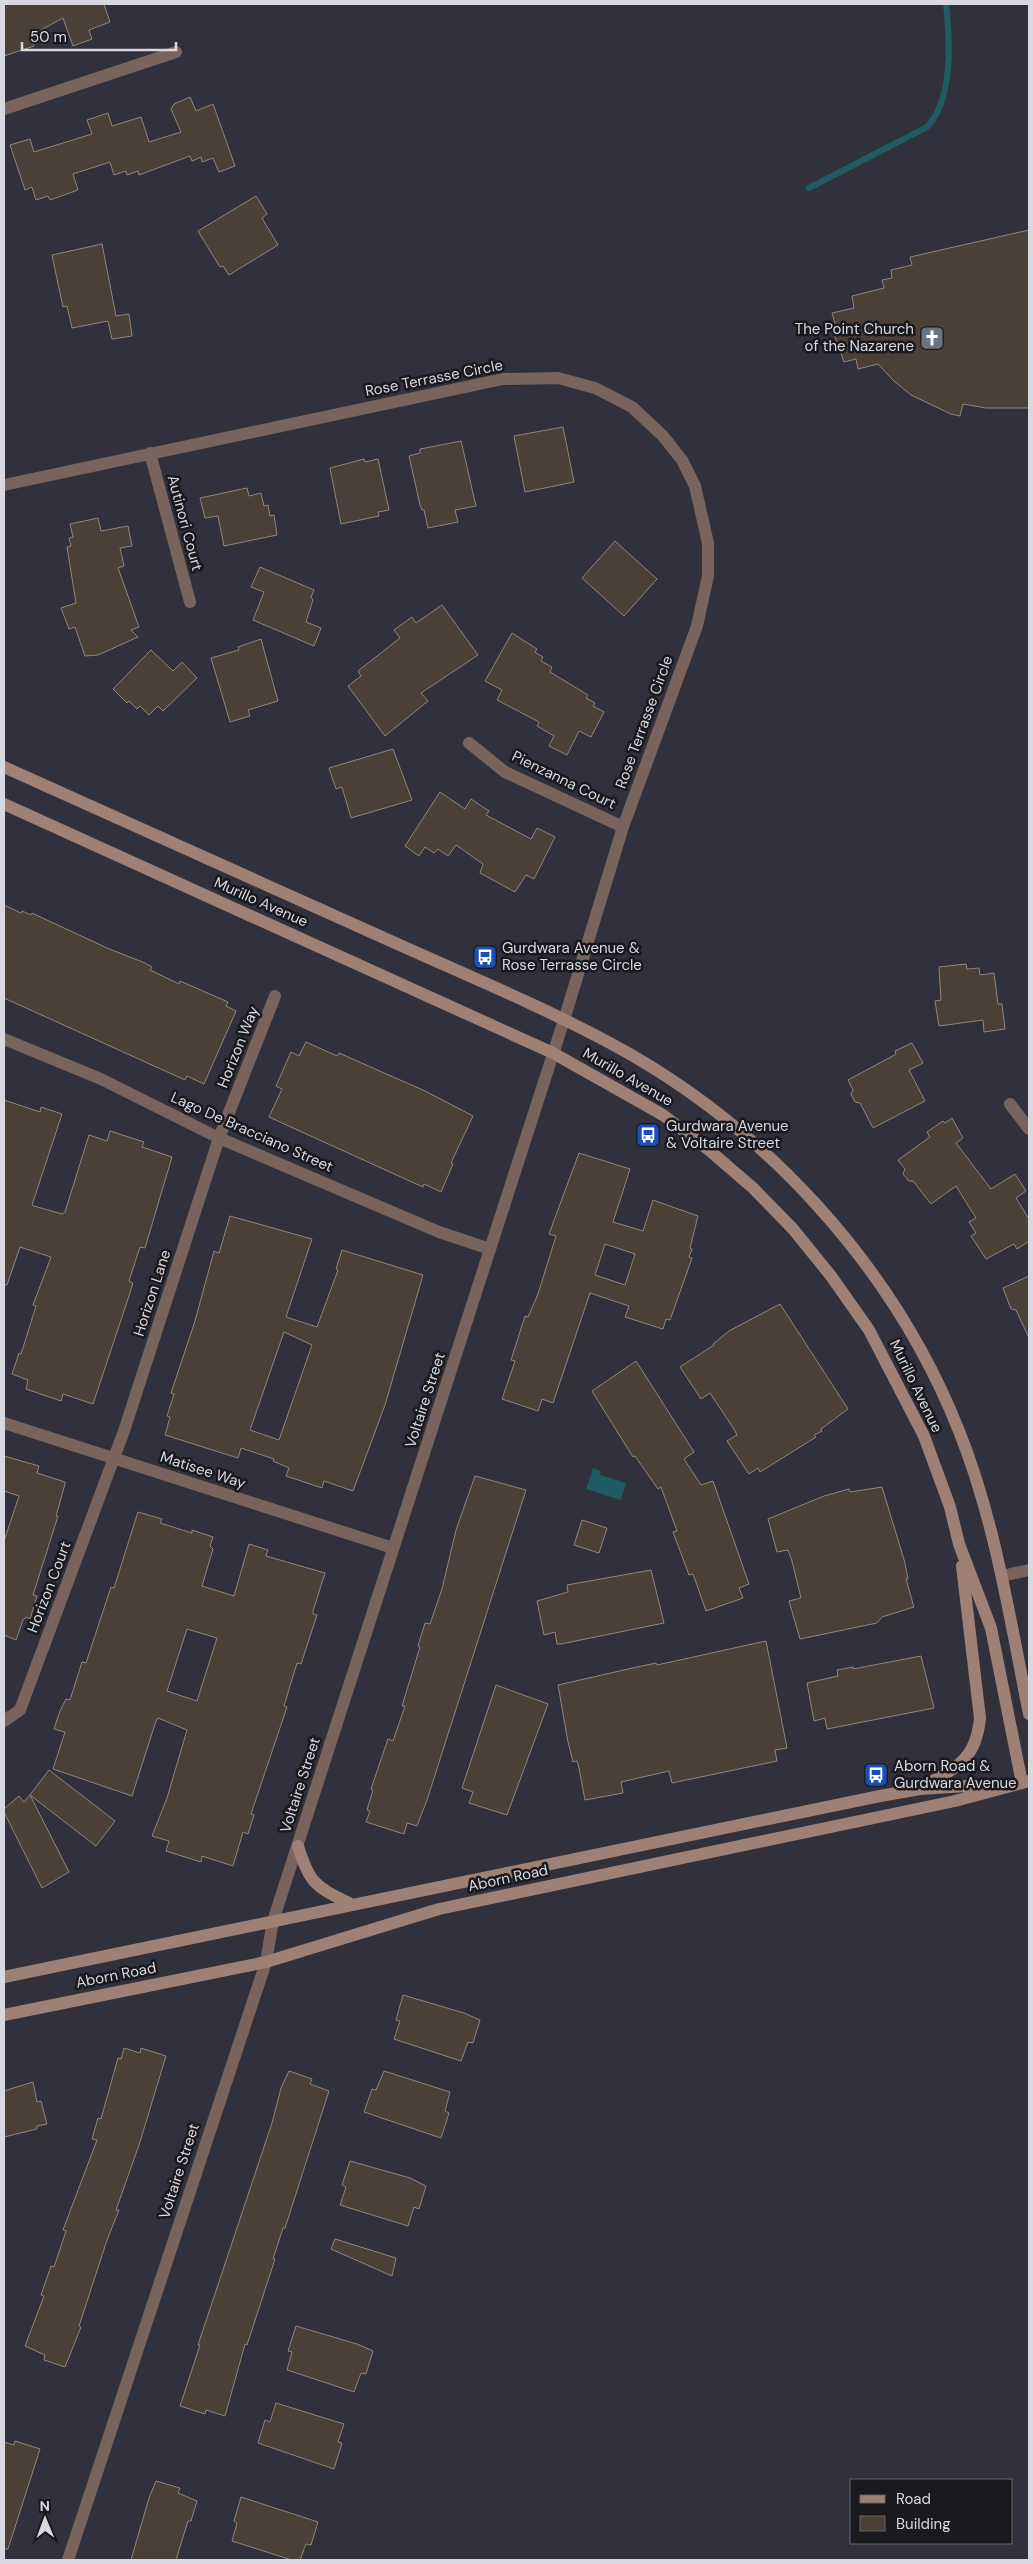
<svg xmlns="http://www.w3.org/2000/svg" width="1033" height="2564" font-family="'DM Sans',sans-serif">
<style>
.water{fill:#1f5b64}
.lines{fill:none;stroke-linecap:round;stroke-linejoin:round}
.stream{stroke:#1f5b64;stroke-width:6}
.building{fill:#4a4038;stroke:#91857c;fill-rule:evenodd}
.minor{stroke:#78645d;stroke-width:12}
.tertiary{stroke:#78645d;stroke-width:12}
.secondary{stroke:#9f8075;stroke-width:12}
.labels{text-anchor:middle;dominant-baseline:central;stroke-width:5;stroke-linejoin:round;paint-order:stroke}
.poi-label{font-size:15px;fill:#d8d9e0;stroke:#19191e;text-anchor:start}
.street-label{font-size:15px;fill:#d8d9e0;stroke:#19191e}
</style>
<rect width="100%" height="100%" fill="#30313c"/>
<!-- water -->
<path class="water" d="M593,1468L601,1471L600,1475L626,1483L621,1500L586,1489Z"/>
<g class="lines">
<!-- stream -->
<path class="stream" d="M809,188L927,127C954,99 950,39 946,4"/>
</g>
<!-- building -->
<path class="building" d="M4,4H104L110,22L89,30L92,39L73,46L63,18L30,36L34,46L4,56Z
M190,97L196,111L213,104L235,166L219,172L213,158L202,162L201,157L192,161L190,156L139,175L138,171L127,175L126,171L114,175L110,162L73,174L78,190L50,200L48,196L36,200L32,187L25,190L10,145L30,139L34,152L92,134L87,120L108,113L112,126L141,117L149,142L181,132L171,109L174,104Z
M256,196L267,214L262,218L278,245L229,275L223,266L220,267L198,231Z
M1029,230V408H986L963,404L960,416L951,414L911,395L894,381L878,364L858,369L856,359L844,362L832,328L836,327L832,313L854,308L852,296L884,288L882,280L892,278L891,270L912,265L910,257Z
M102,244L116,316L129,314L132,336L112,339L108,321L72,328L67,306L63,307L52,255Z
M563,427L574,482L525,492L514,436Z
M461,441L476,506L455,510L458,522L428,528L424,510H422L420,505L409,456L420,453V449Z
M364,459L365,462L378,459L389,510L378,512L379,516L341,524L330,468Z
M247,488L249,496L261,493L264,506L268,505L270,516L274,515L277,535L224,546L218,516L205,518L200,498Z
M98,518L101,531L128,526L132,546L120,548L124,566L118,568L139,627L131,630L138,637L98,655L85,656L75,627L69,629L61,608L76,603L67,547L71,546L69,538L73,537L70,524Z
M615,541L657,579L624,616L582,578Z
M260,567L314,590L311,597L313,600L306,622L321,628L314,646L253,620L264,592L251,587Z
M442,605L478,655L421,693L428,701L385,736L348,686L361,676L358,671L400,638L394,630L412,617L416,623Z
M512,633L537,649L535,652L543,657L541,661L552,667L550,672L588,695L586,698L595,703L593,706L604,712L591,737L579,731L567,755L549,746L554,736L537,726L539,722L497,700L502,690L485,681Z
M261,639L278,701L248,710L250,716L230,722L211,658L239,650L238,647Z
M151,650L173,671L182,662L197,678L163,711L158,706L149,715L140,706L137,709L129,701L127,703L113,689Z
M393,749L412,800L351,818L342,787L336,789L329,768Z
M440,792L465,809L471,799L489,811L486,815L531,839L537,828L555,837L534,879L526,875L515,892L480,873L483,864L456,845L448,856L438,849L434,853L425,847L419,856L405,846Z
M4,905L21,913L22,911L31,915L32,913L34,914L107,948L145,963L152,967L150,970L179,984L180,981L228,1002L226,1006L236,1011L204,1084L187,1076L185,1080L4,998Z
M966,964L967,969L979,968L980,975L994,973L998,1004H1002L1005,1029L984,1032L983,1020L939,1026L935,1001L941,1000L939,967Z
M306,1042L337,1056L339,1053L425,1091L473,1116L451,1163L453,1164L441,1192L424,1184L423,1187L269,1117L282,1089L276,1086L291,1052L299,1056Z
M912,1043L923,1063L909,1070L925,1101L873,1128L860,1103L855,1102L851,1094L853,1090L848,1080L891,1057L896,1054L895,1051Z
M4,1100L40,1112L41,1107L62,1114L32,1205L34,1206L62,1214L65,1212L89,1135L107,1141L110,1131L144,1142L142,1147L172,1157L145,1248L140,1247L129,1281L133,1283L126,1305L93,1404L63,1394L61,1401L26,1389L28,1380L12,1374L19,1353L21,1354L36,1306L33,1305L51,1257L20,1247L7,1285H4Z
M952,1118L963,1138L956,1143L991,1189L1015,1174L1026,1191L1016,1198L1029,1219V1241L1017,1249L1014,1244L986,1259L971,1236L976,1233L969,1222L976,1218L956,1186L931,1204L913,1181H909L903,1174L905,1169L898,1160L930,1137L927,1132L943,1121L945,1123Z
M579,1153L630,1169L613,1222L643,1231L653,1200L698,1216L690,1248L692,1249L689,1257L692,1258L670,1320L666,1319L663,1329L625,1317L629,1306L590,1293L553,1403L542,1399L538,1411L502,1399L515,1361L511,1360L525,1316L528,1317L538,1294L556,1236L549,1234ZM605,1244L635,1254L625,1285L595,1275Z
M230,1216L312,1239L286,1317L317,1327L338,1270L336,1269L342,1250L423,1275L385,1405L353,1491L324,1481L322,1488L286,1476L289,1468L273,1461L274,1459L241,1448L238,1458L165,1435L170,1417L167,1416L174,1394L171,1393L195,1321L214,1251L219,1253ZM284,1332L312,1345L279,1440L250,1430Z
M1029,1276V1338L1016,1310L1011,1309L1003,1288Z
M780,1304L848,1409L821,1429L822,1431L814,1435L816,1437L760,1472L758,1468L749,1474L727,1441L737,1435L734,1429L710,1393L701,1399L680,1367L714,1345L713,1344L729,1331Z
M636,1361L694,1452L684,1459L701,1485L713,1481L749,1584L739,1588L743,1598L706,1611L693,1574L689,1575L673,1532L677,1531L661,1487L658,1489L635,1456L633,1457L592,1391Z
M4,1456L39,1466L37,1473L65,1482V1484L56,1516H58L33,1595L37,1596L30,1619L26,1617L23,1620L16,1640L4,1635V1541L19,1496L4,1491Z
M475,1476L526,1490L427,1800L417,1826L407,1823L404,1834L366,1822L370,1811L367,1810L373,1790L371,1789L388,1739L393,1741L405,1706H402L420,1647L418,1646L425,1623L430,1624L442,1589L456,1530Z
M882,1487L905,1563L908,1579H906L914,1607L882,1617L877,1623L800,1639L789,1601L801,1598L792,1561L788,1550L777,1552L768,1519L824,1496L849,1489L850,1492Z
M138,1512L162,1519L160,1523L192,1533V1530L213,1537L210,1546L213,1549L202,1586L234,1596L249,1544L268,1550L266,1556L325,1573L313,1611V1614L317,1615L301,1664L297,1663L284,1706L287,1707L251,1814L254,1815L248,1834L243,1832L233,1866L202,1856L201,1862L166,1851L169,1841L152,1836L167,1798L187,1730L158,1718L156,1721L132,1796L53,1769L65,1732L54,1729L60,1711L66,1699L70,1700L82,1662L86,1663L111,1587L114,1588ZM187,1629L217,1638L197,1701L167,1691Z
M582,1520L607,1528L599,1553L574,1545Z
M651,1570L664,1623L561,1644H557L555,1632L544,1635L537,1601L568,1592L567,1585Z
M766,1641L787,1748L775,1750L777,1761L672,1783L669,1771L621,1782L623,1793L585,1800L579,1768L577,1761L573,1762L568,1742L558,1685L637,1667L656,1663L657,1665Z
M921,1656L934,1708L827,1729L825,1718L814,1721L807,1683L838,1676L837,1670L853,1667V1669Z
M496,1685L548,1704L507,1815L469,1803L473,1792L462,1788Z
M49,1770L115,1821L96,1846L30,1795Z
M30,1795L69,1872L42,1888L4,1812V1809L19,1796L24,1802Z
M403,1995L464,2013L480,2020L473,2043L468,2042L461,2061L394,2039L400,2021L396,2020Z
M124,2048L140,2053L141,2048L166,2056L140,2142L116,2210H119L107,2240L79,2326L81,2327L65,2367L44,2360L45,2355L25,2346L44,2296L41,2295L51,2266L54,2267L66,2231L63,2230L97,2140L92,2139L98,2118L101,2119L118,2058L121,2059Z
M289,2071L312,2079L310,2084L329,2091L285,2228H283L273,2259H275L247,2345L245,2344L225,2416L206,2410L205,2414L180,2406L200,2345H198L272,2123L281,2088Z
M384,2071L450,2092L445,2111L449,2113L441,2138L364,2112L372,2089L376,2090Z
M33,2082L37,2102L41,2101L47,2124L37,2126V2129L4,2137V2091Z
M350,2161L410,2178L426,2186L419,2209L414,2207L408,2226L340,2205L346,2187L342,2185Z
M335,2239L396,2258L392,2276L331,2249Z
M296,2326L357,2344L373,2351L366,2374L361,2373L354,2392L287,2370L292,2352L288,2351Z
M276,2403L344,2424L338,2442L342,2443L334,2469L258,2443L265,2420L270,2422Z
M15,2441L40,2449L8,2549H4V2442L14,2445Z
M156,2481L180,2488L178,2493L197,2501L191,2521H188L176,2560H131L149,2498Z
M241,2497L318,2522L311,2545L306,2544L300,2560H292L232,2541L237,2523L234,2521Z"/>
<g class="lines">
<!-- minor -->
<path class="minor" d="M4,109L176,52
M150,453L190,602
M4,485L503,379L558,378L595,388L632,407L663,436L682,460L695,486L708,543V576L697,626L623,827L564,1020
M469,743L505,772L623,827
M4,1039L101,1079L219,1138L439,1232L490,1249
M1010,1104L1029,1129
M4,1423L393,1548
M1002,1576L1029,1570
M4,1721L20,1710L124,1431L219,1138L275,996"/>
<!-- tertiary -->
<path class="tertiary" d="M68,2560L266,1962L273,1921L564,1020"/>
<!-- secondary -->
<path class="secondary" d="M4,767C127,822 250,878 373,933C452,969 533,1002 610,1043C765,1126 894,1267 959,1431C995,1521 1010,1619 1029,1714
M4,804L553,1053L663,1115L709,1150L753,1188L793,1229L831,1276L869,1330L924,1436L950,1507L959,1544L991,1628L1022,1783
M922,1787C955,1768 976,1761 980,1718L962,1566
M298,1846C310,1886 317,1887 353,1905
M4,1977L880,1796L920,1789L997,1784
M4,2015L266,1962L439,1909L955,1801L1029,1781"/>
</g>
<!-- icons -->
<defs>
<g id="church-square" transform="scale(1.25)"><rect x="-9" y="-9" width="18" height="18" rx="4" fill="#6b7280" stroke="#19191e"/><path d="M-1.2-6h2.4v3.5h3.3v2.4h-3.3V6h-2.4V-.1h-3.3v-2.4h3.3Z" fill="#fff"/></g>
<g id="bus-square" transform="scale(1.25)"><rect x="-9" y="-9" width="18" height="18" rx="4" fill="#1a4fb4" stroke="#19191e"/><path d="M-5-6H5V4H4V6H2V4H-2V6H-4V4H-5ZM-3.5-4V0h7V-4ZM-3.5 1.2v1.5H-2V1.2ZM2 1.2v1.5H3.5V1.2Z" fill="#fff"/></g>
</defs>
<g fill-rule="evenodd">
<use href="#church-square" x="932" y="338"/>
<use href="#bus-square" x="485" y="957"/>
<use href="#bus-square" x="648" y="1135"/>
<use href="#bus-square" x="876" y="1775"/>
</g>
<g class="labels">
<!-- poi labels -->
<g class="poi-label">
<text x="914" y="329" text-anchor="end">The Point Church<tspan x="914" dy="17">of the Nazarene</tspan></text>
<text x="502" y="948">Gurdwara Avenue &amp;<tspan x="502" dy="17">Rose Terrasse Circle</tspan></text>
<text x="666" y="1126">Gurdwara Avenue<tspan x="666" dy="17">&amp; Voltaire Street</tspan></text>
<text x="894" y="1766">Aborn Road &amp;<tspan x="894" dy="17">Gurdwara Avenue</tspan></text>
</g>
<!-- street labels -->
<g class="street-label">
<text transform="translate(434 378) rotate(-11)">Rose Terrasse Circle</text>
<text transform="translate(185 523) rotate(75)">Autinori Court</text>
<text transform="translate(644 722) rotate(-70)">Rose Terrasse Circle</text>
<text transform="translate(564 780) rotate(26)">Pienzanna Court</text>
<text transform="translate(261 902) rotate(24)">Murillo Avenue</text>
<text transform="translate(238 1047) rotate(-68)">Horizon Way</text>
<text transform="translate(628 1077) rotate(30)">Murillo Avenue</text>
<text transform="translate(252 1132) rotate(24)">Lago De Bracciano Street</text>
<text transform="translate(152 1293) rotate(-72)">Horizon Lane</text>
<text transform="translate(916 1386) rotate(64)">Murillo Avenue</text>
<text transform="translate(425 1400) rotate(-72)">Voltaire Street</text>
<text transform="translate(203 1470) rotate(18)">Matisee Way</text>
<text transform="translate(49 1587) rotate(-69)">Horizon Court</text>
<text transform="translate(300 1785) rotate(-72)">Voltaire Street</text>
<text transform="translate(508 1878) rotate(-12)">Aborn Road</text>
<text transform="translate(116 1975) rotate(-11)">Aborn Road</text>
<text transform="translate(179 2171) rotate(-72)">Voltaire Street</text>
</g>
</g>
<!-- border -->
<rect width="1033" height="2564" fill="none" stroke="#d8d9e0" stroke-width="10"/>
<!-- legend -->
<rect x="850" y="2479" width="162" height="65" fill="#19191e" stroke="#65666c"/>
<rect x="860" y="2495" width="25" height="8" fill="#9f8075" stroke="#65666c"/>
<text x="896" y="2504" font-size="15" fill="#d8d9e0">Road</text>
<rect x="860" y="2516" width="25" height="15" fill="#4a4038" stroke="#65666c"/>
<text x="896" y="2529" font-size="15" fill="#d8d9e0">Building</text>
<!-- north arrow -->
<g transform="translate(45 2519) rotate(359)" stroke="#19191e" stroke-width="4" paint-order="stroke">
<path d="M0-4L9 19L0 12L-9 19Z" fill="#d8d9e0"/>
<text y="-8" font-size="14" font-weight="bold" text-anchor="middle" fill="#d8d9e0">N</text>
</g>
<!-- scale -->
<path d="M22 42v8h154v-8" fill="none" stroke="#d8d9e0" stroke-width="2.5"/>
<text x="30" y="42" font-size="15" fill="#d8d9e0" stroke="#19191e" stroke-width="4" paint-order="stroke">50 m</text>
</svg>
